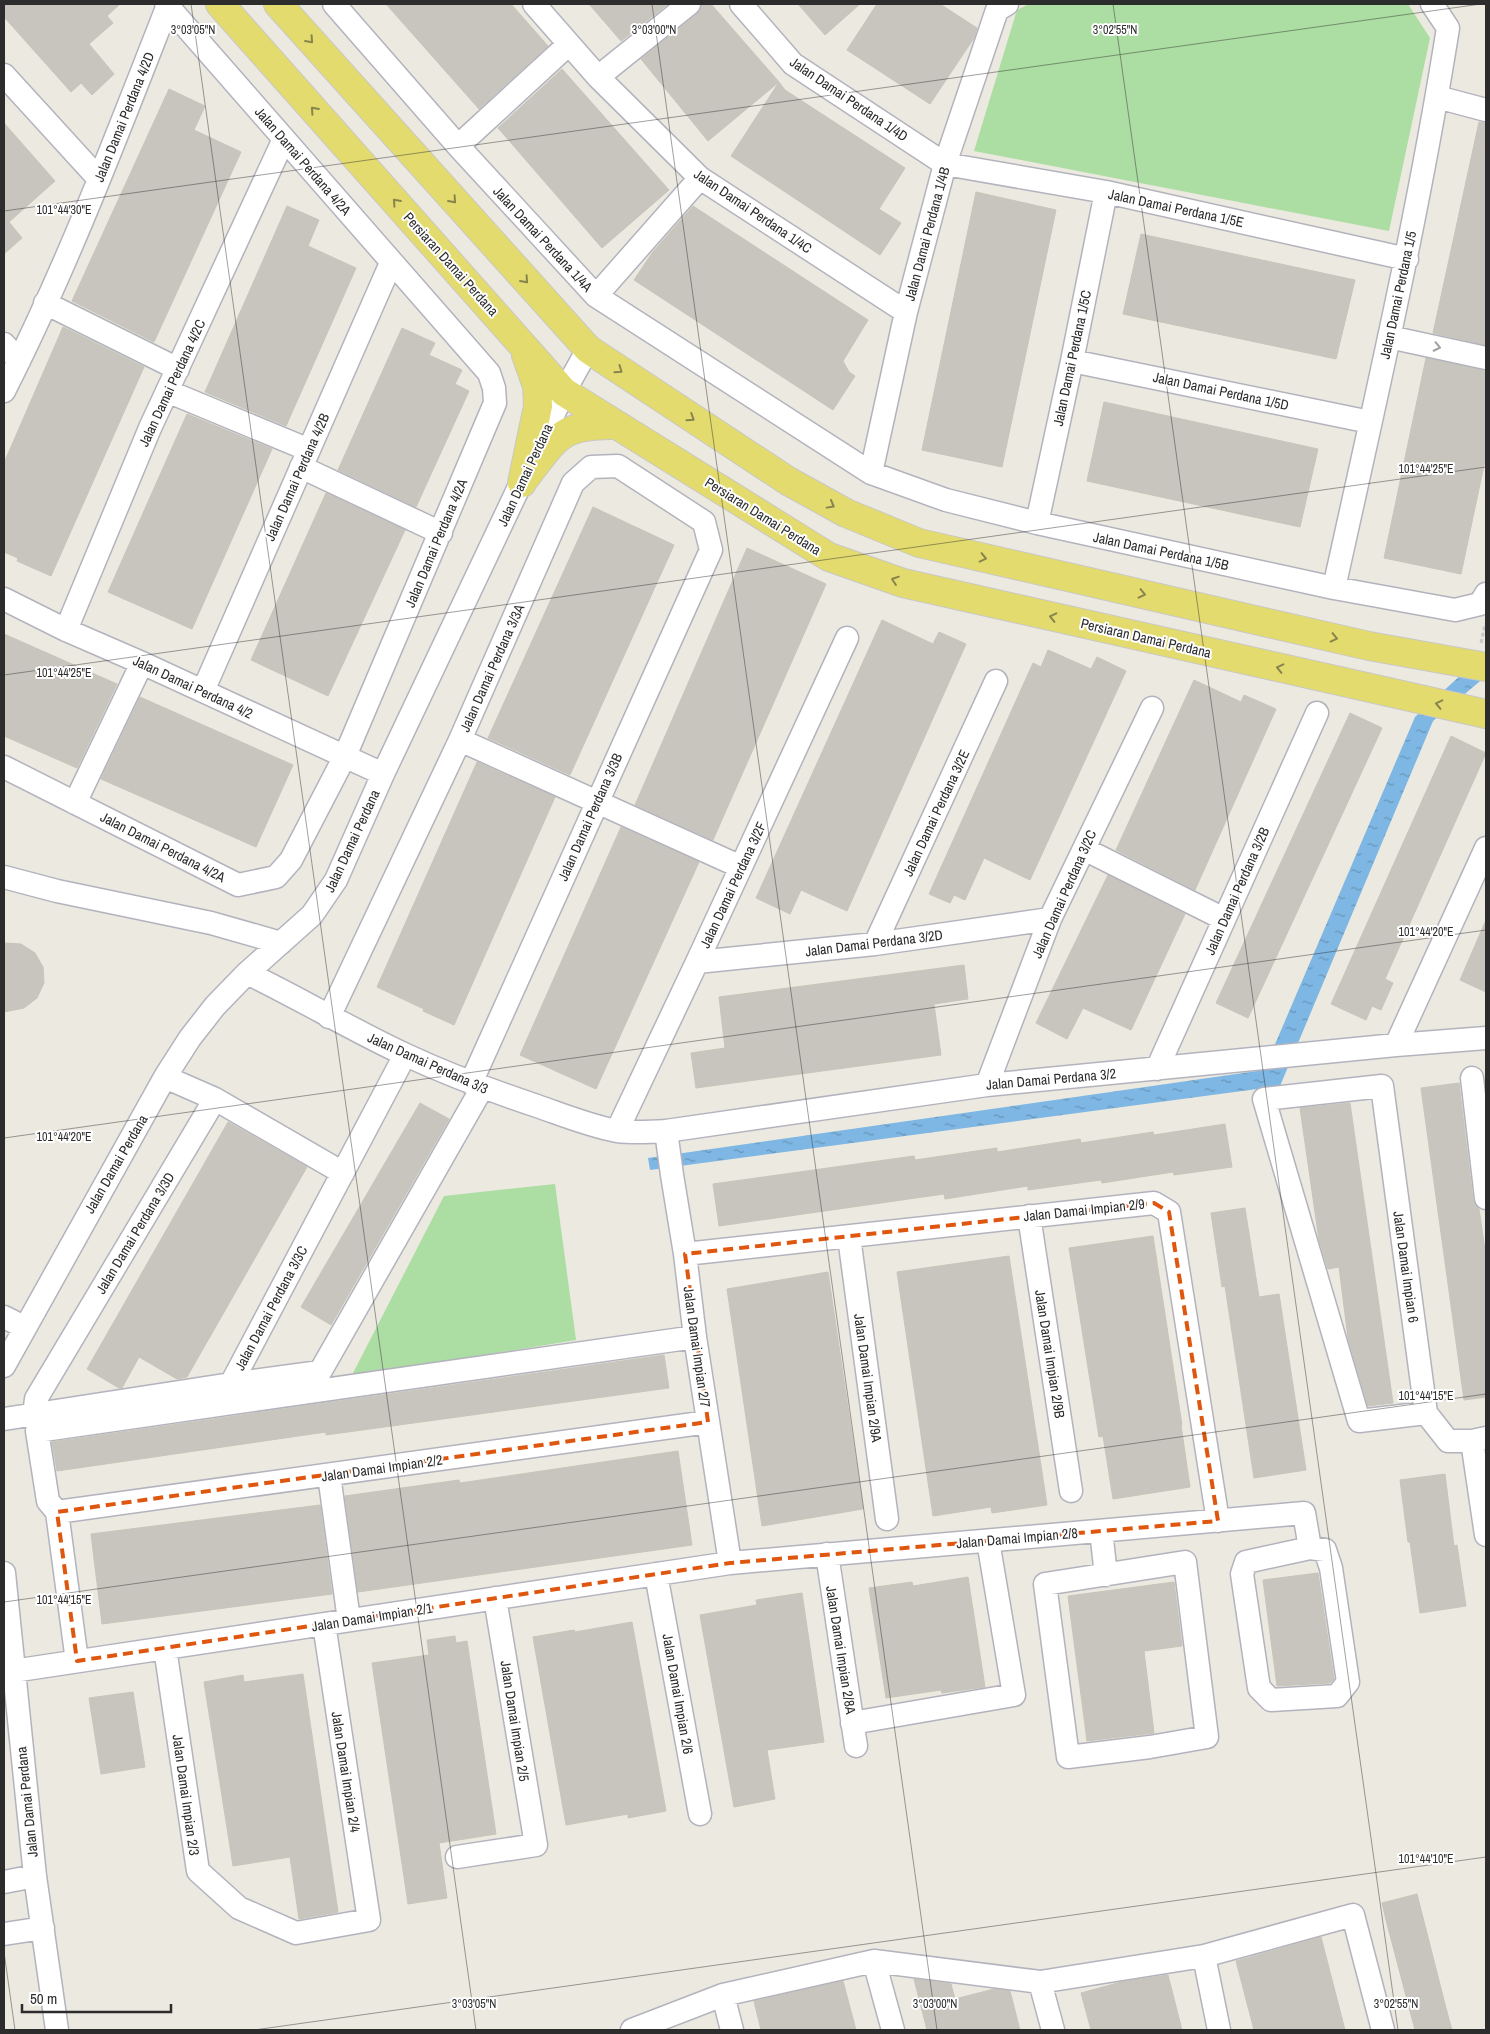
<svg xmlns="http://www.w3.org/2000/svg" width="1490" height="2034" font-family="'Archivo Narrow',sans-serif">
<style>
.park{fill:#acdda2}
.water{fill:url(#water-ripples)}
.building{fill:#c8c5bf;stroke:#c7c5b9}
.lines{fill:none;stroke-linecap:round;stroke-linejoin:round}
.minor-casing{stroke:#b3b3be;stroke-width:25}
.major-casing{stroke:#c8c8c8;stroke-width:30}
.path{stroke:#c8c8c8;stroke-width:3;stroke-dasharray:4 2.5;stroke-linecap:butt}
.minor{stroke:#fff;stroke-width:22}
.major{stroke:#e3db6e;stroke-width:28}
.oneway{stroke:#88844d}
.oneway2{stroke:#a0a0a0}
.marked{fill:none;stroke:#df570e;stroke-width:4;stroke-dasharray:10 6;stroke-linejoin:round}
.ticks{fill:none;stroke:#2c2c2c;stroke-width:1;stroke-opacity:0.45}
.labels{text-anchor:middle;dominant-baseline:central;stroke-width:4;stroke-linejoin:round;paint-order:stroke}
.street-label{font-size:14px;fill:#2c2c2c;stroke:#fff}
.ticks-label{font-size:12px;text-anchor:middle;fill:#2c2c2c;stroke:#fff;stroke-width:4;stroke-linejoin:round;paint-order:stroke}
</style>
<defs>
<pattern id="water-ripples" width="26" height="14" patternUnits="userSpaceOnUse" patternTransform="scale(1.25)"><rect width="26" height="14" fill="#7eb7e3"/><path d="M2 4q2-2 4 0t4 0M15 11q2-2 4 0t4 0" fill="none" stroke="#6795b8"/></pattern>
</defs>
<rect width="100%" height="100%" fill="#ece9e0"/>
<!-- park -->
<path class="park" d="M1029,4H1408L1430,38L1389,231L974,151L1017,10Z
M555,1184L576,1340L351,1377L444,1196Z"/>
<!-- water -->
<path class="water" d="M1486,652V676L1433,721L1280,1086L650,1170L648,1158L1264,1070L1415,717Z"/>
<!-- building -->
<path class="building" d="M4,4H120L107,16L113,23L89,44L114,74L92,95L81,83L71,92L4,17Z
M386,4H511L548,46L479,109Z
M589,4H668L621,41Z
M702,4H711L779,82L708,141L641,59L697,14Z
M798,4H860L825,35Z
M877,4H940L977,28L974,38L930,104L847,50Z
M562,69L669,190L602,248L498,128Z
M779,82L785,90L905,168L879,209L901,223L880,255L731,156Z
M169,89L205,106L194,130L241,152L154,342L72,301Z
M1479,122L1486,123V345L1433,333Z
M4,123L55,181L9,222L22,238L4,254Z
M976,192L1056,210L1002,467L922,450Z
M287,206L319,220L308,246L356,268L286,426L205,392Z
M693,206L868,320L843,361L849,372L855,376L833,410L634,280L652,253Z
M1141,234L1355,280L1336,359L1123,314Z
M63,327L144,367L51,576L17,561L18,558L4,552V463Z
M402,328L435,343L429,355L462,370L455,384L469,391L416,507L338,470Z
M1426,358L1486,371V456L1461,574L1384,558Z
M1104,402L1318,449L1300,527L1087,481Z
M187,414L272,449L192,629L108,592Z
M326,493L405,530L328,696L251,660Z
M593,507L674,545L570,775L488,738Z
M747,548L826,584L713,840L635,805Z
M882,620L933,644L939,632L966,644L847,911L801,890L790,914L756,898Z
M4,634L117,684L77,768L4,736Z
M1048,650L1091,669L1097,657L1126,671L1030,880L984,858L965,900L954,895L950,903L929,894L1033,663L1041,667Z
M1194,680L1241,702L1244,695L1276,709L1195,890L1116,850Z
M140,697L293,765L256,847L101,779Z
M1350,713L1382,728L1248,1018L1216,1003Z
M1451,736L1486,753L1385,979L1393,983L1381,1010L1372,1006L1366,1020L1331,1004Z
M477,762L555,797L454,1025L423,1011L424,1009L377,987Z
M621,827L699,862L596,1089L520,1055Z
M1108,875L1185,914L1131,1030L1083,1008L1067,1039L1036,1023Z
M1486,920V992L1460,980Z
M4,943L21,944L35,953L43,967L44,983L37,998L24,1008L4,1012Z
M964,965L968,999L934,1004L941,1055L696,1088L691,1053L725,1048L719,997Z
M1459,1083L1473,1200L1475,1205L1479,1209L1486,1257V1397L1464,1400L1421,1088Z
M420,1103L449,1119L331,1325L301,1307Z
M1350,1103L1393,1403L1368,1406L1348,1338L1339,1267L1328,1269L1319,1240L1300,1108Z
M228,1122L307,1167L187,1377L177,1379L139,1357L122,1388H119L87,1369Z
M1225,1124L1232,1167L1174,1175L1173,1172L1102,1183L1101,1180L1028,1190V1186L945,1199L944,1194L719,1226L713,1184L914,1156L915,1160L997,1148V1152L1080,1139L1081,1143L1153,1132L1154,1135Z
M1245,1208L1259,1297L1279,1294L1306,1470L1254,1478L1225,1286L1222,1287L1211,1213Z
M1153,1236L1182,1425H1181L1190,1487L1113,1499L1103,1436L1099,1437L1069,1248Z
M1009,1256L1047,1505L992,1513L991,1507L933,1516L897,1272Z
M828,1272L863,1509L762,1526L727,1289Z
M664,1355L669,1388L326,1435V1432L57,1471L52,1442Z
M678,1451L692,1545L358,1592L345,1496L459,1480L460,1483Z
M1445,1474L1454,1546L1457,1545L1466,1606L1420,1613L1410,1542H1408L1400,1480Z
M320,1505L332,1594L102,1624L91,1534Z
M1318,1573L1334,1679L1330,1683L1277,1686L1263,1580Z
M968,1577L985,1687L942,1693L941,1690L886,1698L869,1588L912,1582L913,1586Z
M1174,1582L1182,1646L1144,1651L1154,1733L1087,1741L1068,1596Z
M802,1593L824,1742L767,1750L775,1799L734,1807L700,1615L757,1605L756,1600Z
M632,1622L666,1811L628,1818V1814L566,1825L533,1637L574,1630L575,1632Z
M455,1636L456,1643L467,1641L496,1834L439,1843L447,1898L408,1904L372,1663L429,1655L427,1640Z
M303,1674L338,1912L299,1919L290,1857L233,1866L204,1682L243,1675L244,1682Z
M133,1692L145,1767L101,1774L89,1698Z
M1417,1894L1446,2008L1452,2030H1415L1386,1920L1382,1903Z
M1321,1937L1345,2030H1254L1236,1961Z
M1168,1975L1182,2030H1091L1081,1993L1121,1982Z
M914,1979L951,1984L955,1999L994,1989L1010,1991L1020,2030H927Z
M843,1981L856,2030H761L754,2001Z"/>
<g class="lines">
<!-- minor casing -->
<g class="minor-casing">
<path id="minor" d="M334,4L458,146L596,296L871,473L946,500L1037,523L1334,588L1455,610L1480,604L1486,594
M534,4L598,77L700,178L906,312
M741,4L793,64L945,164L1106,192L1407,259
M4,75L99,179
M598,77L689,4
M1437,97L1486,110
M458,146L569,44
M596,296L700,178
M45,303L178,369
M1389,337L1486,358
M4,344L19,361
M1072,361L1370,422
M4,391C67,267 117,135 168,5
M167,391L309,450
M301,467L441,533
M871,473L906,312L945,164L997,10L1007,4
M1037,523L1072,361L1106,192
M1334,588C1375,402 1418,217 1448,28L1432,4
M4,599L66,630L142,663L383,774
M66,630L150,428L284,139
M203,691L391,263
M460,740L741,867
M4,767L238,885L276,877L291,860L345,756L495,403L494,388L489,373L166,4
M75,803L142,663
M1084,849L1224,919
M4,877L57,891L211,923L281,943
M875,944L996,681
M697,962L875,944L1050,919
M247,973C301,999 352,1030 406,1055C449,1075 492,1091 537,1106C563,1115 590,1126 617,1131C633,1133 650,1132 666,1131L987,1085L1396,1045L1486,1038
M329,1017L460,740L573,483L591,467L618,466L704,522L711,550L471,1083
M1396,1045L1486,848
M1157,1069L1317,713
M1472,1078L1486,1198
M987,1085L1050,919L1152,708
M215,1099L343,1173
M617,1131L697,962L847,638
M666,1131L672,1175L685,1254L695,1337L730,1563
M1029,1216L1071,1491
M849,1237L887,1519
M685,1254L1154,1203L1169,1212L1218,1521
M4,1317L24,1327
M4,1366L165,1077L190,1038L215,1006L247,973L312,915L336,880L383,774L564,392L588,349
M231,1384L320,1372L482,1088
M1426,1413L1359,1421L1264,1099L1382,1086L1426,1413L1448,1441H1472L1486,1438
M34,1415L36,1399L215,1099L165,1077
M4,1419L231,1384L405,1055
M1472,1441L1486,1535
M329,1475L349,1620
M57,1512L708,1422
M1101,1531L1106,1575
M827,1554L856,1746
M1185,1562L1207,1737L1150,1747L1068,1757L1045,1584Z
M4,1573L35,1876L57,2030
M656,1574L700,1814
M165,1648L198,1871L239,1908L296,1933L369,1920L324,1624
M77,1661L57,1512L48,1501L37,1431L695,1337
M13,1671L730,1563L1304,1513L1310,1548L1246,1562L1242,1574L1259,1688L1271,1700L1337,1696L1348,1682L1331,1568L1325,1550L1310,1548
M852,1723L1014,1695L988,1541
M457,1857L536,1845L495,1598
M4,1882L35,1876
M4,1934L43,1928
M1204,1956L1219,2030
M874,1961L893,2030
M1040,1982L1053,2030
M723,1995L732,2030
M632,2030L723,1995L874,1961L1040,1982L1204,1956L1353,1915L1383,2030"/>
</g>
<!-- major casing -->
<g class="major-casing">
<path id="major" d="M220,4L564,392L829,557L903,583L1486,714
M278,4L588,349L788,481L846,513L919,543L1369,646L1486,667
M526,477C557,436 562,424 616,425
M522,483L538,406L537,386L526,355"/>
</g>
<!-- path -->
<path class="path" d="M1481,643L1485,625"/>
<!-- minor -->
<use href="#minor" class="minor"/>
<!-- major -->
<use href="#major" class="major"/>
</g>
<!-- one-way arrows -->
<defs><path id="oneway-chevron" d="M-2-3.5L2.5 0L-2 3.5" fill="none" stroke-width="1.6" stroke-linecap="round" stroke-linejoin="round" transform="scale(1.25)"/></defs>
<g class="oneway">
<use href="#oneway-chevron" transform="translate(310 40) rotate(48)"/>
<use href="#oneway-chevron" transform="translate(314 110) rotate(-132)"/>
<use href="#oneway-chevron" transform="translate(453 200) rotate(48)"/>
<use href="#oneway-chevron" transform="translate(396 202) rotate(-132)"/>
<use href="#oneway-chevron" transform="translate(525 280) rotate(48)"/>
<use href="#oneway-chevron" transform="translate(619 370) rotate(35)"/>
<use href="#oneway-chevron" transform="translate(691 418) rotate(33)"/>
<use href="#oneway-chevron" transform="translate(831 505) rotate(29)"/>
<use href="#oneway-chevron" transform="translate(983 558) rotate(13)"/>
<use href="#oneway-chevron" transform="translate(895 580) rotate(-161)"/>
<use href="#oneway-chevron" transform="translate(1142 594) rotate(13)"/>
<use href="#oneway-chevron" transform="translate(1053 617) rotate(-167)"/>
<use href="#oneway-chevron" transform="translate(1334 638) rotate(13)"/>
<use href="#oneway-chevron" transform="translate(1280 668) rotate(-167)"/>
<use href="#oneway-chevron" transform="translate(1439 704) rotate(-167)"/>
</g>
<use class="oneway2" href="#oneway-chevron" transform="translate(1437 347) rotate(12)"/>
<!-- marked area -->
<path class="marked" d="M1154,1203L1169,1212L1218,1521L730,1563L77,1661L57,1512L708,1422L685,1254Z"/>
<!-- ticks -->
<path class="ticks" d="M191,4L476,2030M652,4L937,2030M1113,4L1398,2030M4,211L1481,4M4,675L1486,467M4,1138L1486,930M4,1602L1486,1394M4,1952L15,2030M254,2030L1486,1857"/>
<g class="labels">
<!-- street labels -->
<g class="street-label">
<text transform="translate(849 99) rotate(34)">Jalan Damai Perdana 1/4D</text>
<text transform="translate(124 117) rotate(-68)">Jalan Damai Perdana 4/2D</text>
<text transform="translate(303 161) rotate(49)">Jalan Damai Perdana 4/2A</text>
<text transform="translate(1176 208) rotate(12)">Jalan Damai Perdana 1/5E</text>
<text transform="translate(753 211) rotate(34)">Jalan Damai Perdana 1/4C</text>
<text transform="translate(927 234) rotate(-75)">Jalan Damai Perdana 1/4B</text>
<text transform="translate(543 239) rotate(47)">Jalan Damai Perdana 1/4A</text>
<text transform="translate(451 264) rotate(48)">Persiaran Damai Perdana</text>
<text transform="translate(1398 295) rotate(-78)">Jalan Damai Perdana 1/5</text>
<text transform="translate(1072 358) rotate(-78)">Jalan Damai Perdana 1/5C</text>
<text transform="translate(172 383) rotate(-65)">Jalan Damai Perdana 4/2C</text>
<text transform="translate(1221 391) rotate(12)">Jalan Damai Perdana 1/5D</text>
<text transform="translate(525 475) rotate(-65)">Jalan Damai Perdana</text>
<text transform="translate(297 477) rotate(-66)">Jalan Damai Perdana 4/2B</text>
<text transform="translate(763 516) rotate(32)">Persiaran Damai Perdana</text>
<text transform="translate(436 543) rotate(-67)">Jalan Damai Perdana 4/2A</text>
<text transform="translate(1161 551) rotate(12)">Jalan Damai Perdana 1/5B</text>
<text transform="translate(1146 638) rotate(13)">Persiaran Damai Perdana</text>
<text transform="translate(492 668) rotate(-66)">Jalan Damai Perdana 3/3A</text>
<text transform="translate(193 687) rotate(25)">Jalan Damai Perdana 4/2</text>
<text transform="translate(936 813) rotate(-65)">Jalan Damai Perdana 3/2E</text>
<text transform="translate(590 817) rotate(-66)">Jalan Damai Perdana 3/3B</text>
<text transform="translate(352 841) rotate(-65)">Jalan Damai Perdana</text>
<text transform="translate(163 847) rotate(27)">Jalan Damai Perdana 4/2A</text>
<text transform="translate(733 885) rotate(-65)">Jalan Damai Perdana 3/2F</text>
<text transform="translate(1237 891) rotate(-66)">Jalan Damai Perdana 3/2B</text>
<text transform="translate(1064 894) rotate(-66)">Jalan Damai Perdana 3/2C</text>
<text transform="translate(874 943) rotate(-7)">Jalan Damai Perdana 3/2D</text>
<text transform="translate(428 1063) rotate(24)">Jalan Damai Perdana 3/3</text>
<text transform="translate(1051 1079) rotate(-5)">Jalan Damai Perdana 3/2</text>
<text transform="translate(116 1164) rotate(-60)">Jalan Damai Perdana</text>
<text transform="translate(1084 1210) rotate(-6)">Jalan Damai Impian 2/9</text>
<text transform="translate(135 1233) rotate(-59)">Jalan Damai Perdana 3/3D</text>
<text transform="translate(1406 1267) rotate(82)">Jalan Damai Impian 6</text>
<text transform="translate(271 1308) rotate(-62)">Jalan Damai Perdana 3/3C</text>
<text transform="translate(697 1347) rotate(82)">Jalan Damai Impian 2/7</text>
<text transform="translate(1050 1354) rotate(81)">Jalan Damai Impian 2/9B</text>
<text transform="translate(868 1378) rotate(82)">Jalan Damai Impian 2/9A</text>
<text transform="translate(382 1468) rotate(-8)">Jalan Damai Impian 2/2</text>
<text transform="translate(1017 1538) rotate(-5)">Jalan Damai Impian 2/8</text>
<text transform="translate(372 1617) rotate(-9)">Jalan Damai Impian 2/1</text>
<text transform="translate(841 1650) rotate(81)">Jalan Damai Impian 2/8A</text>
<text transform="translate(678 1694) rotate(80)">Jalan Damai Impian 2/6</text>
<text transform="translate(515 1721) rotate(81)">Jalan Damai Impian 2/5</text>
<text transform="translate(346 1772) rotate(81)">Jalan Damai Impian 2/4</text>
<text transform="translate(186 1795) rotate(82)">Jalan Damai Impian 2/3</text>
<text transform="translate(27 1802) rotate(-96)">Jalan Damai Perdana</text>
</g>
</g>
<g class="ticks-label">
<text x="193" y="34">3°03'05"N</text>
<text x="654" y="34">3°03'00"N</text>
<text x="1115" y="34">3°02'55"N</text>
<text x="64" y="214">101°44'30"E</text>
<text x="1426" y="473">101°44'25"E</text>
<text x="64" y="677">101°44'25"E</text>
<text x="1426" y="936">101°44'20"E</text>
<text x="64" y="1141">101°44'20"E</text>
<text x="1426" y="1400">101°44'15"E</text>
<text x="64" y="1604">101°44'15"E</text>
<text x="1426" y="1863">101°44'10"E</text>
<text x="474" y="2008">3°03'05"N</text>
<text x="935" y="2008">3°03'00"N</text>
<text x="1396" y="2008">3°02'55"N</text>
</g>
<!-- border -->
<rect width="1490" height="2034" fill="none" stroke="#2c2c2c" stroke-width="10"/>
<!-- scale -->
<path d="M22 2004v8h149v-8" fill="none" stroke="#2c2c2c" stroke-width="2.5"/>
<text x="30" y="2004" font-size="15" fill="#2c2c2c" stroke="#ffffff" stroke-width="4" paint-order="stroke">50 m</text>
</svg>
